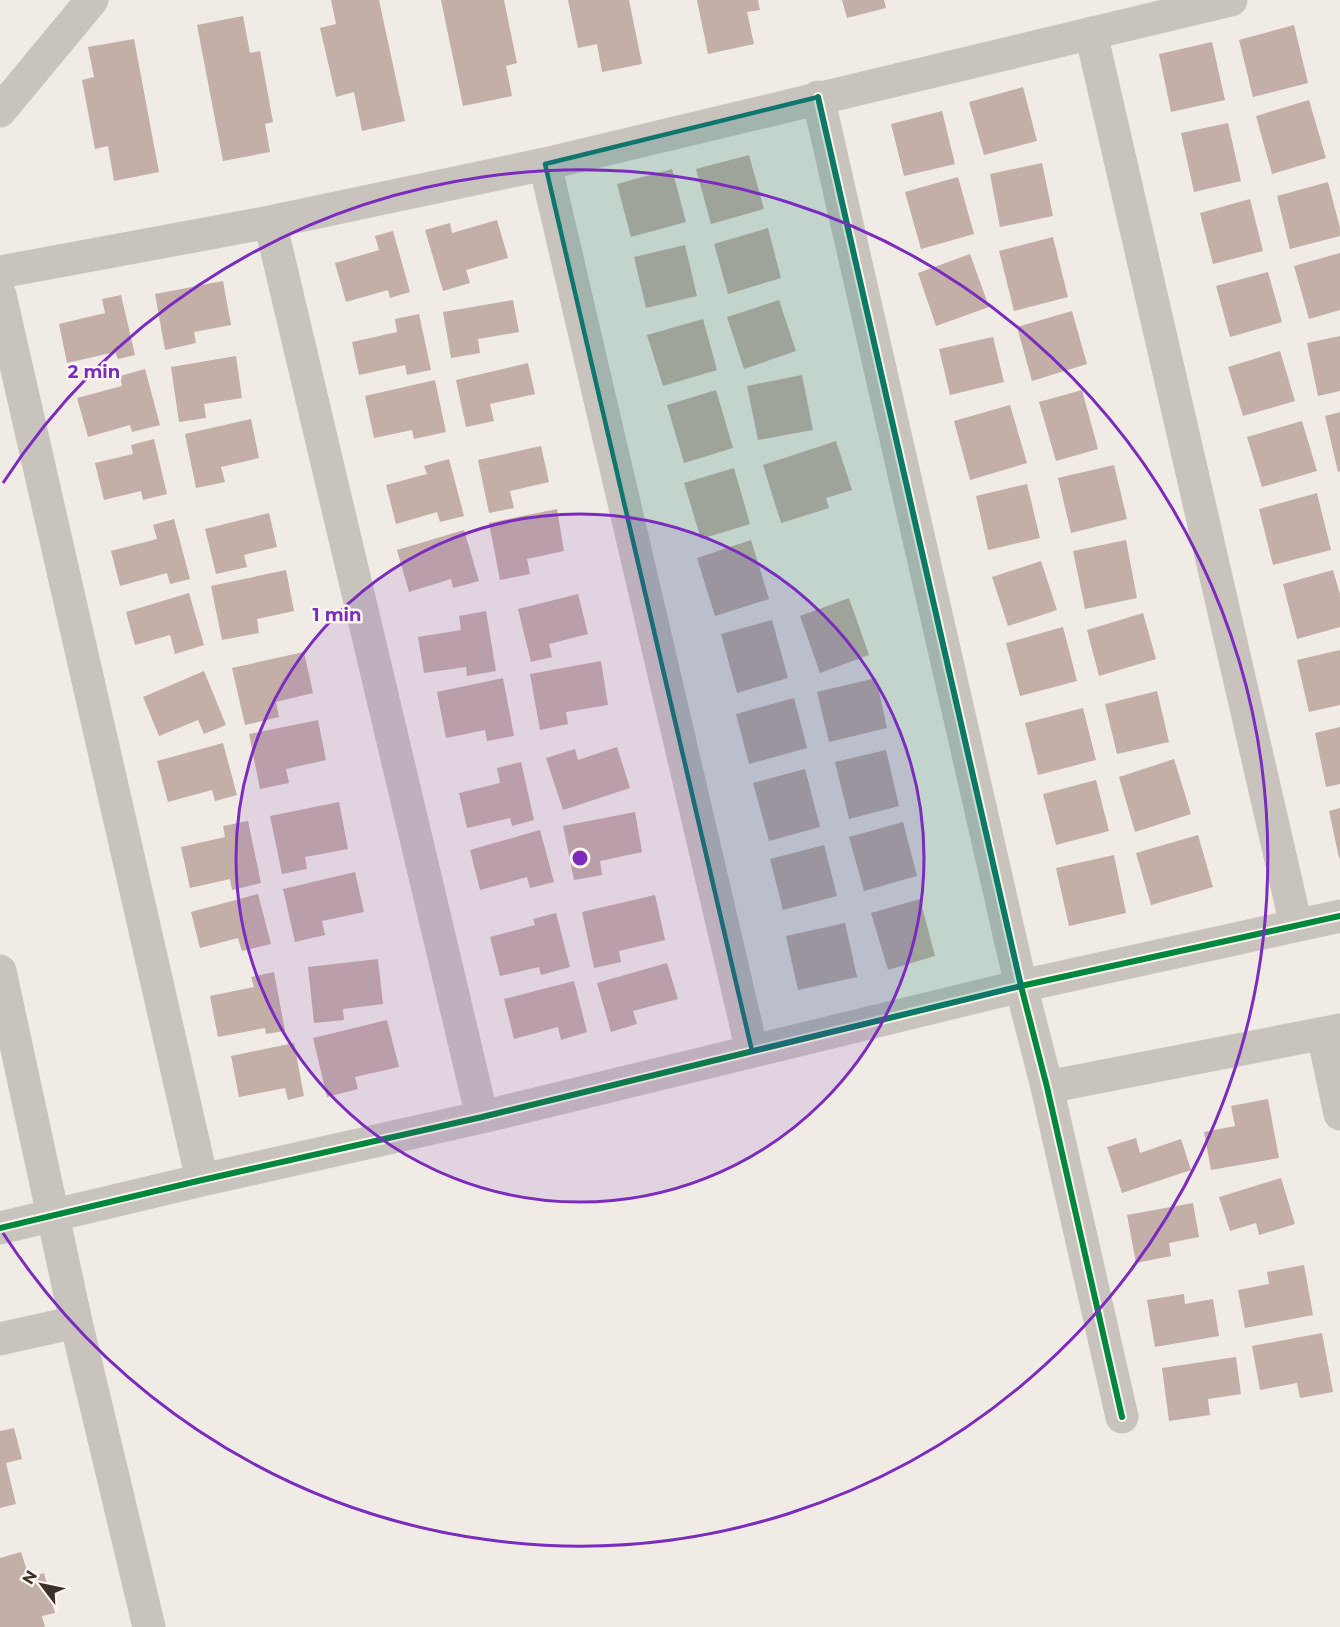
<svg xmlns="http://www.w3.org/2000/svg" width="1340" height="1627" font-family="Montserrat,sans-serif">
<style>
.building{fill:#c3afa7}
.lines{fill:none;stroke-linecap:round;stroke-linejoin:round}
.street{stroke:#c9c3be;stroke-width:33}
.cycleway-casing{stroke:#fbf5ee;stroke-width:10}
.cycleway{stroke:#00873e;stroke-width:6}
.marked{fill:#0f766e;fill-opacity:0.2;stroke:#0f766e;stroke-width:4.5;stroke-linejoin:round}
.ring{fill:none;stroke:#7b2cbf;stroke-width:3}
.centre{fill:#7b2cbf;stroke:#fbf5ee;stroke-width:3}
.ring-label{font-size:18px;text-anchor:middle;font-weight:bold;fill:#7b2cbf;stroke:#fbf5ee;stroke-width:5;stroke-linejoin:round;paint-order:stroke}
</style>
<rect width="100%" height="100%" fill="#f0ebe5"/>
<!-- building -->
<path class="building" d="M331,0H379L405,121L362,131L354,92L336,97L320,28L336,24Z
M441,0H504L517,63L506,66L512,96L463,106Z
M568,0H629L642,64L602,72L597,44L578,48Z
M697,0H758L760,10L747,12L754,44L708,54Z
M842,0H884L886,8L847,18Z
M243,16L250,53L260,51L273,122L265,124L270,152L223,161L197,25Z
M1294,25L1308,83L1253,97L1239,40Z
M134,39L159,172L114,181L108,146L95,149L82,80L94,77L88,47Z
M1212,42L1225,100L1171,112L1159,54Z
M1023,87L1037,141L984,155L969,102Z
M1309,100L1326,158L1272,174L1256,116Z
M942,111L955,164L904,176L891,124Z
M1228,123L1241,181L1194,192L1181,133Z
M749,155L764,209L711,224L696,169Z
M1042,163L1053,216L1000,227L990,174Z
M672,169L686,222L631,237L617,184Z
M958,177L974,234L921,249L905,192Z
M1328,182L1340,228V236L1290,249L1277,196Z
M1250,199L1263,251L1213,264L1200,213Z
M497,220L508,258L466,270L470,283L443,291L425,230L450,223L452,233Z
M768,228L781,278L728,294L714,244Z
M393,231L410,292L390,298L388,290L346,302L335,263L379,250L375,236Z
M1053,237L1068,297L1014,311L999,251Z
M685,245L697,296L646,308L634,257Z
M1340,253V310L1309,319L1294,266Z
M970,254L989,307L936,326L918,273Z
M1268,272L1282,322L1230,337L1216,286Z
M223,281L231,325L194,332L196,343L165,350L155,294Z
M121,295L135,355L118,359L115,352L67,363L59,324L105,313L102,299Z
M513,300L519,332L478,339L480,353L451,358L443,312Z
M779,300L796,351L744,369L727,317Z
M1072,311L1087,364L1032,381L1017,327Z
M419,314L431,370L407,375L405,365L359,375L352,342L397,332L395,319Z
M703,319L717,370L663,386L647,335Z
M1340,336V391L1318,396L1307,343Z
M993,337L1004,382L950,395L939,349Z
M1280,351L1295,401L1243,416L1228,367Z
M236,356L242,398L204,404L206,418L179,422L171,367Z
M528,363L535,394L490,404L494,421L466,427L456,380Z
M145,369L160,425L132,432L130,425L88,437L77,398L122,386L120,376Z
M802,375L813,430L758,440L747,386Z
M435,380L446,432L414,439L412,430L374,438L365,396Z
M716,390L733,448L684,463L667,405Z
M1082,390L1098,449L1056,461L1039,402Z
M1010,405L1027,463L970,480L954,421Z
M1340,412V471L1338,472L1325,416Z
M251,419L259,458L221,467L225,482L196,488L185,434Z
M1302,421L1317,471L1262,487L1247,437Z
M154,439L167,494L143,500L141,491L104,500L95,463L133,454L131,445Z
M836,441L852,490L826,498L829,508L781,523L763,465Z
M541,446L549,482L510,491L514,508L489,513L478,460Z
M449,459L464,516L440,522L437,512L396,524L386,485L427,474L424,466Z
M1114,465L1127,519L1071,533L1058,478Z
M734,468L750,524L701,539L684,483Z
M1027,484L1040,538L988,550L976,496Z
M1317,493L1331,550L1273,565L1259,509Z
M557,509L564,551L527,559L530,574L500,580L489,523Z
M269,513L277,547L244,555L247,567L216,574L205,529Z
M174,519L190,579L170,584L167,573L120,586L111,551L157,539L153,525Z
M464,530L479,581L453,588L451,579L409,592L397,550Z
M751,540L769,599L715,616L697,558Z
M1126,540L1137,598L1085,609L1073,551Z
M1041,561L1057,610L1008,626L992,577Z
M286,570L294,611L257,619L259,633L222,640L211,586Z
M1333,570L1340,594V627L1297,639L1283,584Z
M189,593L204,645L175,654L170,635L135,645L126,612Z
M578,594L588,634L549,644L552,657L531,662L518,609Z
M849,598L869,655L820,673L800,616Z
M486,611L496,671L467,676L466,667L424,673L418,637L461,630L459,616Z
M1143,613L1156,659L1099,676L1087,630Z
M772,620L788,678L737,693L721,634Z
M1063,627L1077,681L1020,696L1006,643Z
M1340,650V705L1309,712L1297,660Z
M304,652L313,693L276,702L279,717L245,725L232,668Z
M601,661L608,705L566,712L568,724L540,730L530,674Z
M204,671L226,725L204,734L198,720L159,736L143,697Z
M503,678L514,736L487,741L485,730L446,738L437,692Z
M876,678L887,728L829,742L817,692Z
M1157,691L1169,742L1117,754L1105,704Z
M794,698L807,748L749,764L736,714Z
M1083,708L1096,760L1038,775L1025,723Z
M318,720L326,760L286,769L289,783L260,789L249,734Z
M1340,727V784L1326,787L1315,733Z
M223,743L237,795L215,801L212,790L168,802L157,761Z
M617,747L630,788L563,810L546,758L575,749L578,760Z
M886,750L899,806L849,819L835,762Z
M1174,759L1191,814L1135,832L1119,777Z
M521,762L534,820L512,826L510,818L467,828L459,793L500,783L497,768Z
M805,769L820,827L769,841L753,783Z
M1096,780L1109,831L1056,845L1043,794Z
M339,802L348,849L305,857L307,869L282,874L270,816Z
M1340,808V858H1339L1329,811Z
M635,812L642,852L600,861L602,875L574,880L563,826Z
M248,821L261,883L232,890L230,879L190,888L181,847L225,837L223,826Z
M903,822L917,876L864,891L849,837Z
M540,830L554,882L530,888L527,877L480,890L470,850Z
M1198,835L1213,887L1151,905L1136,853Z
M824,845L837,896L783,910L770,859Z
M1114,855L1126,913L1069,926L1056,868Z
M355,872L364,912L322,921L325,935L295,942L283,889Z
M258,894L271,944L242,951L238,938L200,948L191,912Z
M655,895L665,940L619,951L621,962L594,968L582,912Z
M920,899L935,956L888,970L871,913Z
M556,913L570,967L541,975L539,967L500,976L490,937L535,925L533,919Z
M845,923L857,977L798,990L786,936Z
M378,959L383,1004L343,1009L344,1020L314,1023L308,967Z
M667,963L678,999L633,1011L637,1024L611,1032L597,983Z
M274,972L285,1031L266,1034L265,1028L218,1037L210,996L254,987L251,977Z
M574,981L587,1032L561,1040L558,1027L514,1039L504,999Z
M387,1020L399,1067L355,1077L358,1089L327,1097L313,1038Z
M294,1043L304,1096L288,1100L285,1088L239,1097L231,1056Z
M1268,1099L1279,1158L1211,1170L1204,1132L1235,1126L1231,1106Z
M1136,1138L1140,1153L1181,1139L1191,1170L1122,1193L1107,1147Z
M1281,1178L1295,1224L1259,1235L1256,1223L1230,1231L1219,1197Z
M1193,1203L1199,1237L1169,1243L1171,1256L1136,1263L1127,1215Z
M1304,1265L1313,1315L1245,1328L1238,1290L1269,1284L1267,1272Z
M1184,1294L1185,1304L1213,1299L1219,1336L1155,1347L1147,1300Z
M1322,1333L1333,1392L1300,1398L1297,1383L1260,1390L1252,1346Z
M1236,1357L1241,1394L1208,1399L1210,1415L1169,1421L1162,1368Z
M14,1428L22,1459L6,1463L16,1504L0,1508V1431Z
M21,1552L29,1577L44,1573L55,1613L42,1616L45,1627H0V1558Z"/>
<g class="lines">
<!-- street -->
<path class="street" d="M1091,33L1296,925
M818,97L1021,986L1047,1087L1122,1417
M0,111L92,0
M545,164L752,1051
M270,222L482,1117
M0,272L270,222L545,164L1231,0
M0,295L202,1180
M0,971L76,1322L149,1627
M1323,1034L1340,1114
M1047,1087L1340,1030
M0,1228L202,1180L482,1117L1021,986L1340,916
M0,1339L76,1322"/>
<!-- cycleway casing -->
<g class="cycleway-casing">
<path id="cycleway" d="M818,97L1021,986L1047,1087L1122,1417
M0,1228L202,1180L482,1117L1021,986L1340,916"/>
</g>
<!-- cycleway -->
<use href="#cycleway" class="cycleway"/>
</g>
<!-- marked area -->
<path class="marked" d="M818,97L1021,986L752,1051L545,164Z"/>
<!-- distance rings -->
<circle cx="580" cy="858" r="344" fill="#7b2cbf" fill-opacity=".12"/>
<g class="ring">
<circle cx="580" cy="858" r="344"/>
<path d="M3 483A688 688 0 1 1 3 1233"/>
</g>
<circle cx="580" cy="858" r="9" class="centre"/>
<g class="ring-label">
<text x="94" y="378">2 min</text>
<text x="337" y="621">1 min</text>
</g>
<!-- north arrow -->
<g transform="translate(42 1585) rotate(302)" stroke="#fbf5ee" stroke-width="4.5" paint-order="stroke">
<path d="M0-4.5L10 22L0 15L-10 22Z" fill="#3b302b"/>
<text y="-9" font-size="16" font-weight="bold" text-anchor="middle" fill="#3b302b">N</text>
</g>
</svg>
